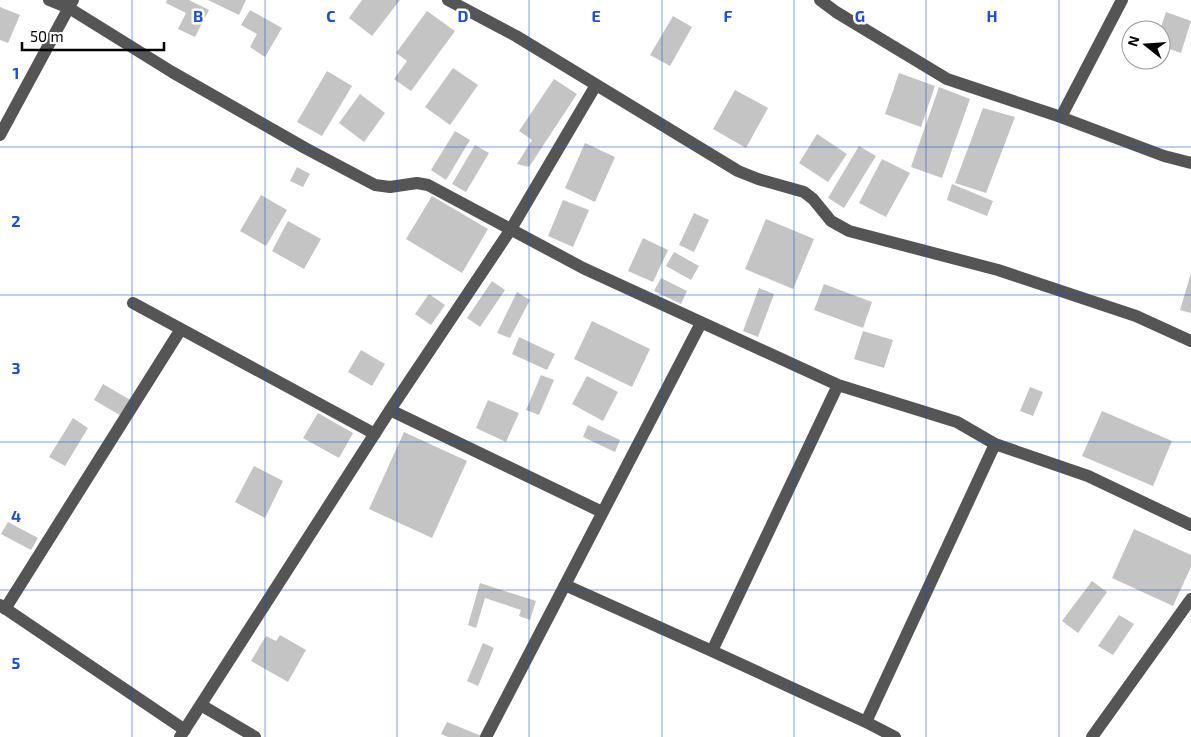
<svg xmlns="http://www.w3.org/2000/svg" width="1191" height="737" font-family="'Exo 2',sans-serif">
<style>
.building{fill:#c4c4c4}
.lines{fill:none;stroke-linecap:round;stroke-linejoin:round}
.minor{stroke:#555;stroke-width:12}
.grid{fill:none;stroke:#1d4ed8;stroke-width:1;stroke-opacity:0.55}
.grid-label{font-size:16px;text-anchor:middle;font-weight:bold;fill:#1d4ed8;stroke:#fff;stroke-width:5;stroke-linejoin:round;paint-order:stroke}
</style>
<rect width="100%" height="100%" fill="#fff"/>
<!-- building -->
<path class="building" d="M167,0H189L209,10L195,37L178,29L186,13L166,3Z
M208,0H246L239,15Z
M362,0H400L372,36L349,18Z
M0,7L20,15L8,43L0,40Z
M250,10L282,28L265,57L250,47L257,34L241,25Z
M427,11L455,31L411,91L394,79L407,61L396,53Z
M1166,12L1191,21L1181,53L1161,46V30H1160Z
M673,16L692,27L670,66L650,55Z
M453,68L478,85L450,125L425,107Z
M327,71L352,86L322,136L297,122Z
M899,73L935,86L921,127L885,114Z
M554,79L577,94L529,167L517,164L532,140L519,131Z
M939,87L970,99L942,178L911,167Z
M735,90L768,108L746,148L713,129Z
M360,94L385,113L364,142L339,123Z
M983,108L1015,117L986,193L955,183Z
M455,131L470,140L446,180L431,170Z
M817,134L847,154L828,182L799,163Z
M585,143L615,157L595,202L565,188Z
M475,145L489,153L466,192L452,184Z
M859,146L876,156L844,208L828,198Z
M882,159L910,173L886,217L859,203Z
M297,167L310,174L303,187L290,181Z
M952,184L993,201L987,216L947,200Z
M261,195L287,210L266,246L240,231Z
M432,196L488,229L462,273L406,239Z
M563,200L589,210L573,247L548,236Z
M694,213L709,220L694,252L679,245Z
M766,219L814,239L793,289L745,269Z
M288,221L321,239L304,269L272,251Z
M643,238L668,250L653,282L628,271Z
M674,252L699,266L691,280L666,266Z
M1191,273V313L1180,310Z
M661,278L687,291L681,304L654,291Z
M492,281L505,290L480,327L467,318Z
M824,284L872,302L863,328L814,310Z
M759,288L774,294L758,337L743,331Z
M517,292L530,300L510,338L497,333Z
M429,294L445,305L431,325L415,314Z
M592,321L650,349L632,387L574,359Z
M863,331L893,340L884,368L854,359Z
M519,337L555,354L547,370L512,354Z
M361,350L385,364L372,386L348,372Z
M541,375L554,380L539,415L526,410Z
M587,376L618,392L603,421L572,404Z
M103,384L132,401L123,417L94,400Z
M1030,387L1043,392L1033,416L1020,411Z
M488,400L519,413L506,442L476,428Z
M1102,411L1172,441L1153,486L1082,456Z
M318,413L353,433L339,458L303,438Z
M73,418L88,428L65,466L49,457Z
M588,425L620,440L615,452L583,437Z
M404,432L467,461L432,538L369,509Z
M254,466L283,481L265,518L235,502Z
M8,522L38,538L31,550L1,534Z
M1134,529L1191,555V567L1173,606L1112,578Z
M1092,581L1107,592L1078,633L1062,621Z
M480,583L536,601L530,620L519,616L521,610L485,598L476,628L468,625Z
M1119,615L1134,624L1113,655L1098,646Z
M280,635L306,650L288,682L251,661L266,636L276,641Z
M483,643L494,648L478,686L467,681Z
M447,722L484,737H448L441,734Z"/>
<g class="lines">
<!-- minor -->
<path class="minor" d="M49,0L69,8L172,72L305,148L375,185L390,187L417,183L428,185L583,268L838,385L957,422L995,444L1088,476L1191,525
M448,0L516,36L738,171L758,179L804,192L813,199L831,221L849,231L998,270L1136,316L1191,341
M820,0L836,12L947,79L1055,115L1164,156L1191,163
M1061,117L1122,0
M0,135L73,0
M133,303L375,434
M390,410L602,512
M565,585L712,651L866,722
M0,605L185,730
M5,609L181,329
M712,651L838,385
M201,705L255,737
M180,737L390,410L511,229L596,85
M486,737L701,323
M895,737L866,722L995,444
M1092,737L1191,599"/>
</g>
<!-- grid -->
<path class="grid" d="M132,0V737M265,0V737M397,0V737M529,0V737M662,0V737M794,0V737M926,0V737M1059,0V737M0,147H1191M0,295H1191M0,442H1191M0,590H1191"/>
<g class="grid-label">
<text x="198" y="22">B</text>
<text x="331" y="22">C</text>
<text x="463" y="22">D</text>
<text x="596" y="22">E</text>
<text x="728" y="22">F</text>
<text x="860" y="22">G</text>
<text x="992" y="22">H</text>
<text x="16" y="79">1</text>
<text x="16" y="227">2</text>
<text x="16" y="374">3</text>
<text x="16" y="522">4</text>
<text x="16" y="669">5</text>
</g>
<!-- north arrow -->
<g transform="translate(1146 45) rotate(287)"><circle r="24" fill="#ffffff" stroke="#999999"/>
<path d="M0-4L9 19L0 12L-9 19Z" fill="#000000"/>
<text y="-8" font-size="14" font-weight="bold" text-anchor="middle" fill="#000000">N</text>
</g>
<!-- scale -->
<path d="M22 42v8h142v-8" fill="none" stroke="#000000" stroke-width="2.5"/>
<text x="30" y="42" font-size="15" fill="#000000" stroke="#ffffff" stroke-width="4" paint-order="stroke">50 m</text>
</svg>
